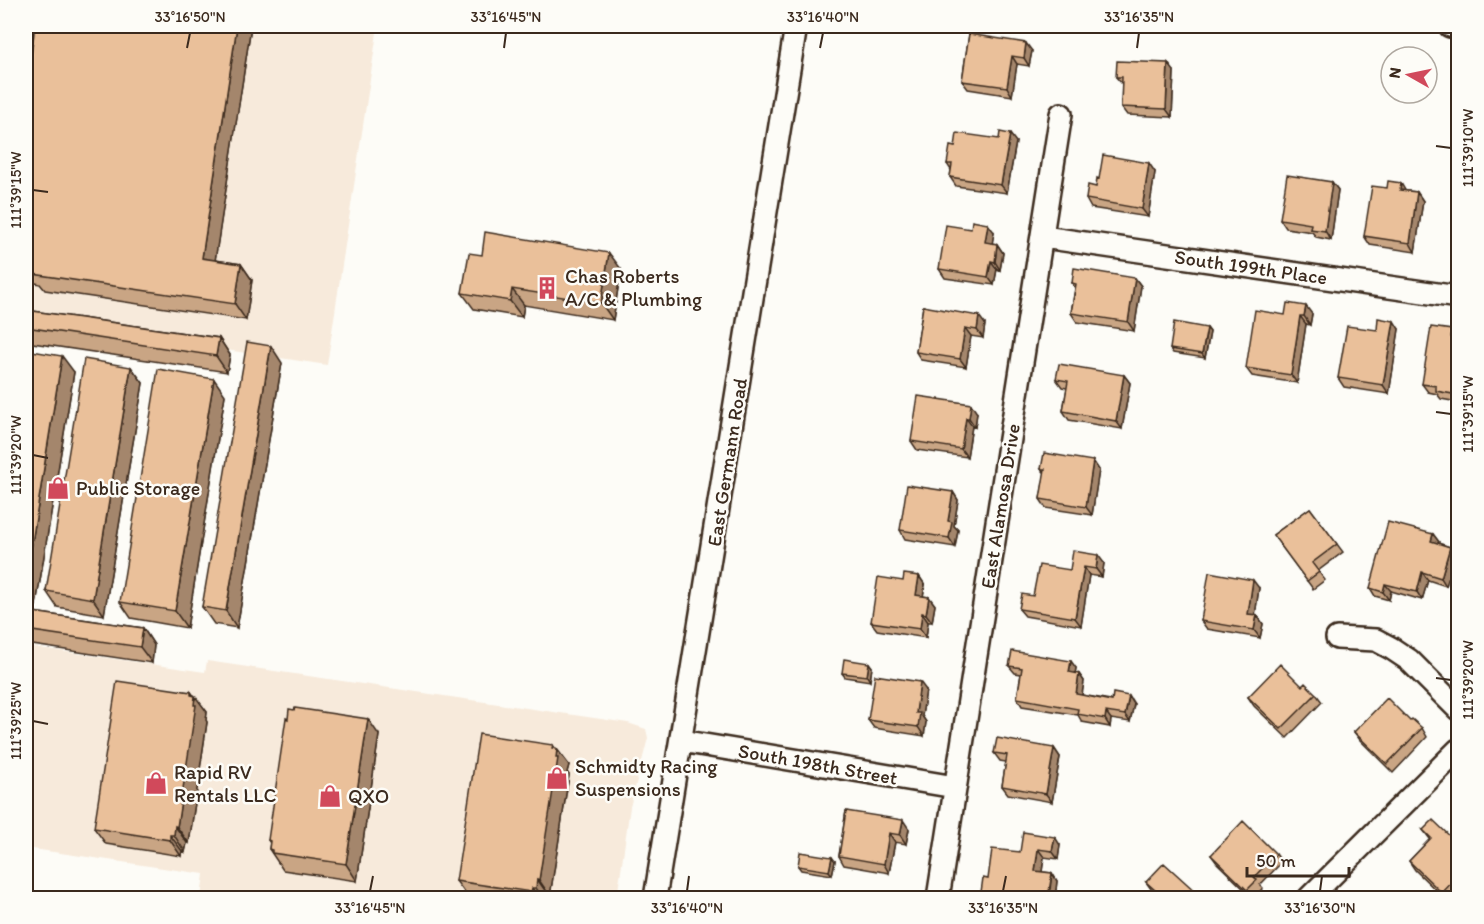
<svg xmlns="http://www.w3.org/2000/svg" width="1484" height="924" font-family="Itim,sans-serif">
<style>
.built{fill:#f7eadb}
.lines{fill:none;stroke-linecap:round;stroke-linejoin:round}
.minor-casing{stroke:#3b2a1e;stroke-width:26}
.minor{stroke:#fdfcf7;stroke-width:21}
.wall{fill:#c9a584;stroke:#3b2a1e;stroke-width:1.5}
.shaded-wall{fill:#a4866c;stroke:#3b2a1e;stroke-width:1.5}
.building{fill:#eac09a;stroke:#3b2a1e;stroke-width:1.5}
.ticks{fill:none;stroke:#3b2a1e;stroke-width:2}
.labels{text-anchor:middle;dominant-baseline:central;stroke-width:5;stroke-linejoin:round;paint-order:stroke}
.street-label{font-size:20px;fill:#3b2a1e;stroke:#fdfcf7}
.poi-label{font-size:20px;fill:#3b2a1e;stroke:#fdfcf7;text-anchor:start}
.neatline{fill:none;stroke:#3b2a1e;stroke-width:2}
.ticks-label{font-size:15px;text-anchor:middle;fill:#3b2a1e}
</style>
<rect width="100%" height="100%" fill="#fdfcf7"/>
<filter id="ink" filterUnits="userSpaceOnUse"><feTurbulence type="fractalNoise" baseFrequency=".0167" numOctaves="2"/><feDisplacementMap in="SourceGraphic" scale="12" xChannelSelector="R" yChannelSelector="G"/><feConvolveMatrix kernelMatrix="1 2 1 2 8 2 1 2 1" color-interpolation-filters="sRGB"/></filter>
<g filter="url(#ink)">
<!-- built -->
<path class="built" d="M26,26H378L327,365L26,320Z
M26,646L205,672L207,661L628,723L646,729L648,738L630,807L617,898H201L204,874L26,848Z"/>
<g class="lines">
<!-- minor casing -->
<g class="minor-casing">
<path id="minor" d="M1450,26L1458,27
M1043,237L1458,297
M1337,638L1376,640L1391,648L1409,660L1458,709
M681,741L955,787
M655,898L796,26
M938,898L1061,114
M1309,898L1458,750"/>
</g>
<!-- minor -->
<use href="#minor" class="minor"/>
</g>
<!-- wall -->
<path class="wall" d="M251,26L215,260L241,264L252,280L246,320L45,290L40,284L26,281V92Z
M969,34L1032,51L1029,66L1017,64L1012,96L968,89L962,81Z
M1174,71L1172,117L1127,115L1121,107L1122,84L1116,77Z
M1016,142L1007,193L956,186L950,177L951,170L947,164L955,147Z
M1155,172L1148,217L1091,208L1086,199L1096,187Z
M1332,182L1338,190L1331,240L1316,237L1312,232L1286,228L1280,219Z
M1406,191L1417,192L1423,201L1415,252L1370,245L1364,236Z
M1458,206V259L1452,250Z
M994,232L992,243L997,244L1003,253L1000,270L997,269L994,285L945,278L939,269Z
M482,255L621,269L613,320L524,305L522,317L474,309L462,293Z
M1135,278L1141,286L1134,331L1077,322L1071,313L1075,288L1072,283Z
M923,306L985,324L983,338L971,336L966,367L921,360L916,352Z
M26,310L219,338L230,355L227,372L26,342Z
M1312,314L1310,325L1306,324L1297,383L1252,376L1246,368L1285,315Z
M1207,328L1210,332L1205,358L1173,353L1170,349Z
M1399,329L1389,394L1344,387L1338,378L1377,330Z
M1452,330L1458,339V402L1441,399L1437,394L1428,392L1422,384Z
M26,350L74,372L36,605L26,603Z
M282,363L237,628L214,624L202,607Z
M131,367L143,383L104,615L57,607L46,591Z
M1124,375L1130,383L1122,429L1069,420L1063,411L1067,388L1062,387L1056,379Z
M225,395L187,628L131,618L120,602Z
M977,413L975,427L972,426L967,457L917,450L911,441Z
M1093,461L1099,470L1092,515L1046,508L1040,499L1045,473L1041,469Z
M953,492L958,500L954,526L958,530L955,547L905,539L900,530Z
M1310,508L1343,552L1318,571L1325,580L1313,589L1273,535Z
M1433,534L1439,542L1438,543L1450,547L1456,555L1446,586L1428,580L1422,600L1391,591L1389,600L1375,596L1370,588Z
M1104,563L1102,577L1089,575L1081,626L1025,616L1019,609L1033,596L1070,570Z
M919,576L925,585L923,596L929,597L935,605L932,622H928L926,638L877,630L871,622L903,581Z
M1259,588L1255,615H1257L1263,624L1260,638L1207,629L1201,621Z
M26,611L143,628L154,645L152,663L26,644Z
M869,663L872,667L870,681L845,677L842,673Z
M1009,666L1076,668L1075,673L1079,674L1084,681L1082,695L1134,704L1130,722L1111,719L1110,727L1082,722L1078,715L1022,706L1017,698L1021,674L1015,673Z
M1302,686L1316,694L1322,702L1287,738L1254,706L1248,697Z
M926,690L922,716L926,722L924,736L874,728L868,720Z
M191,692L207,712L206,720L207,722L189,843H187L185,852L182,851L181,856L106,844L94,828Z
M1410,721L1422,728L1427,737L1393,773L1360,740L1354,732Z
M379,735L357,881L283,870L269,849L270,843L268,840Z
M555,748L569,765L567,772L569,775L550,896H549L548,898H475L468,897L456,881Z
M1054,748L1060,757L1052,802L1008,794L1002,786L1006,762L1000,761L994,753Z
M846,811L909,829L906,844L895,842L889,873L844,865L839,856Z
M1423,830L1458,844V890L1451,898H1444L1415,870L1409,861L1430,839Z
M1060,845L1058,859L1044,857L1042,872L1052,873L1057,881L1055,898H985L981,892L988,879L1020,852Z
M1276,854L1282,862L1260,885L1263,888L1253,898L1217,863L1211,855Z
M835,861L832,875L801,870L798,866Z
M1146,882L1201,898H1161L1151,889Z"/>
<!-- shaded-wall -->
<path class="shaded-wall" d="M237,26H251L213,274L202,258Z
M1026,43L1032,51L1029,66L1024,58Z
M1012,56L1017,64L1012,96L1007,87Z
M1168,63L1174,71L1172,117L1166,109Z
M1010,134L1016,142L1007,193L1001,185Z
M1149,163L1155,172L1148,217L1142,209Z
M1332,182L1338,190L1331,240L1325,231Z
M1401,183L1406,192L1400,190Z
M1417,192L1423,201L1415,252L1410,243Z
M988,224L994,232L991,251L985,242Z
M997,244L1003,253L1000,270L995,262Z
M609,253L621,269L613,320L601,303Z
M991,261L997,269L994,285L988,277Z
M241,264L252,280L246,320L235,304Z
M1135,278L1141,286L1134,331L1128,322Z
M512,289L524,305L522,317L510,301Z
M1306,306L1312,314L1310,325L1304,316Z
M979,316L985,324L983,338L977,330Z
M1300,316L1306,324L1297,383L1291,375Z
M1394,321L1399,329L1389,394L1383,385Z
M965,328L971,336L966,367L960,359Z
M1207,328L1210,332L1205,358L1202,354Z
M1452,330L1457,338L1451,337Z
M219,338L230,355L227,372L216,356Z
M271,346L282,363L237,628L226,611Z
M62,356L74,372L36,605L26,590V580Z
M131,367L143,383L104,615L93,599Z
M1124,375L1130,383L1122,429L1116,421Z
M214,379L225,395L187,628L175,611Z
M1453,389L1458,396V402L1453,394Z
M971,404L977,413L975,427L969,418Z
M966,418L972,426L967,457L961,449Z
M1093,461L1099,470L1092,515L1086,507Z
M953,492L958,500L954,526L958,530L955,547L949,538L948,521Z
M1433,534L1439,542L1437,549L1431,541Z
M1450,547L1456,555L1446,586L1441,578Z
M1098,555L1104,563L1102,577L1096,569Z
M1084,567L1089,575L1081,626L1075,618Z
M1422,572L1428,580L1422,600L1417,592Z
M919,576L925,585L922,603L916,595Z
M1253,580L1259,588L1254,622L1248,614Z
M1385,584L1391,591L1389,600L1383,592Z
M929,597L935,605L932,622L926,614Z
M922,613L928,622L926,638L920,629Z
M1257,615L1263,624L1260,638L1254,630Z
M143,628L154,645L152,663L140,647Z
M1071,661L1076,668L1074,680L1069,672Z
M869,663L872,667L870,681L867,676Z
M1079,674L1084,681L1081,701L1076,694Z
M920,682L926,690L922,716L926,722L924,736L918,727L916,713Z
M191,692L195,698V696L207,712L206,720L207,722L189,843L177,827L194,705L191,695Z
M1129,696L1134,704L1130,722L1125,715Z
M1106,712L1111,719L1110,727L1105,719Z
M368,719L379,735L357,881L346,864Z
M553,745L557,751V749L569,765L567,772L569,775L550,896L539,880L556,758L552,748Z
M1054,748L1060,757L1052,802L1046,794Z
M903,820L909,829L906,844L900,835Z
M175,826L187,843L185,852L174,835Z
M889,833L895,842L889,873L884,864Z
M170,835L182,851L181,856L170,840Z
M1055,837L1060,845L1058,859L1052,851Z
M1038,849L1044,857L1041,878L1035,871Z
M832,857L835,861L832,875L829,871Z
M1052,873L1057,881L1055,898H1049Z
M537,879L549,896L548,898H543L536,888Z
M532,888L540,898H536L531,892Z
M1197,893L1201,898H1192Z"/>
<!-- building -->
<path class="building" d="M35,26H237L202,258L241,264L235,304L33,274L34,268L26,267V92Z
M969,34L1026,43L1024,58L1012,56L1007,87L962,81Z
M1117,61L1168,63L1166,109L1121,107L1122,77H1116Z
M1000,132L1010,134L1001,185L950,177L952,164H947L950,146L955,147L957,133L999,139Z
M1103,155L1149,163L1142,209L1086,199L1088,185L1096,187L1097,178L1099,179Z
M1287,175L1332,182L1325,231L1310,229L1311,224L1280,219Z
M1388,181L1401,183L1400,190L1417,192L1410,243L1364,236L1372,186L1387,188Z
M1458,206V251L1452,250Z
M972,221L988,224L985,242L997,244L995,262L991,261L988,277L939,269L946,225L971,229Z
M485,232L609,253L601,303L512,289L510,301L462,293L469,253L482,255Z
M1074,268L1135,278L1128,322L1071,313L1076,284L1072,283Z
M1287,303L1306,306L1304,316H1300L1291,375L1246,368L1255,310L1285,315Z
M923,306L979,316L977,330L965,328L960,359L916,352Z
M26,310L219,338L216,356L26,327Z
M1378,318L1394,321L1383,385L1338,378L1347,326L1377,330Z
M1174,322L1207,328L1202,354L1170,349Z
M1431,327L1452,330L1451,337L1458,339V390L1453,389V394L1436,391V386L1422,384Z
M247,342L271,346L226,611L202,607Z
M26,350L62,356L26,580Z
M84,359L131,367L93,599L46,591Z
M1059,364L1124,375L1116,421L1063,411L1068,381L1056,379Z
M158,369L214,379L175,611L120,602Z
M918,396L971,404L969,418H966L961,449L911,441Z
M1044,453L1093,461L1086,507L1040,499L1045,469H1041Z
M907,485L953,492L948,521L952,522L949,538L900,530Z
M1310,508L1337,544L1312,563L1319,572L1307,581L1273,535Z
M1388,522L1433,534L1431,541L1450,547L1441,578L1422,572L1417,592L1385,584L1383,592L1370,588Z
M1073,551L1098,555L1096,569L1084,567L1075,618L1019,609L1022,594L1033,596L1039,565L1070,570Z
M1209,572L1253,580L1248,614L1257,615L1254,630L1201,621Z
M904,574L919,576L916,595L929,597L926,614L922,613L920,629L871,622L878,577L903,581Z
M26,611L143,628L140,647L26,630Z
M1458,626V636L1454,631Z
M1012,651L1071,661L1069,672L1079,674L1076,694L1112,701L1113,693L1129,696L1125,715L1106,712L1105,719L1077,714L1078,709L1017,698L1022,668L1009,666Z
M844,659L869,663L867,676L842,673Z
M1280,664L1302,686L1305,683L1316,694L1281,729L1248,697Z
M875,675L920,682L916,713H920L918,727L868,720Z
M117,681L191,692V695L195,696L194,705H196L177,827L175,826L174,835H170V840L94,828Z
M1387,698L1410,721L1412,719L1422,728L1387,764L1354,732Z
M295,708L368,719L346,864L272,853V850L269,849L270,841L268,840L286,718L288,719L289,709L294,710Z
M479,734L553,745L552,748L557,749L556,758H558L539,880L537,879L536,888H532L531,892L456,881Z
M997,738L1054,748L1046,794L1002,786L1007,755L994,753Z
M846,811L903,820L900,835L889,833L884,864L839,856Z
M1433,820L1458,844V876L1442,893L1409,861L1431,838L1423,830Z
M1243,821L1276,854L1254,877L1257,880L1247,890L1211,855Z
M1023,832L1055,837L1052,851L1038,849L1035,871L1052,873L1048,898L1031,896L1030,898H1023L981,892L983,878L988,879L992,849L1020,852Z
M800,852L832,857L829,871L798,866Z
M1164,863L1197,893L1192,898H1164L1146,882Z
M1373,895L1378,898H1370Z"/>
</g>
<!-- ticks -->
<path class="ticks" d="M187,48L190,33M504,48L506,33M820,48L823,33M1137,48L1139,33M1436,146L1451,148M33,190L48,192M1436,412L1451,414M33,455L48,458M1436,678L1451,680M33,721L48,724M370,891L373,876M687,891L689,876M1003,891L1006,876M1320,891L1322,876"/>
<!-- icons -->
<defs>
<g id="building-bare" transform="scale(1.8)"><path d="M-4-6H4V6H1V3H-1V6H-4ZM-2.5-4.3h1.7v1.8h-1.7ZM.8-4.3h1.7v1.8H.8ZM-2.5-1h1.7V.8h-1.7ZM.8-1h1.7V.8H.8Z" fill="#d1495b" stroke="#fdfcf7" stroke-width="2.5" paint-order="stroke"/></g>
<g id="shop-bare" transform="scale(1.8)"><path d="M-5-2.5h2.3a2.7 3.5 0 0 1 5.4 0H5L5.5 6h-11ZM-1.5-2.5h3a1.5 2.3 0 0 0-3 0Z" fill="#d1495b" stroke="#fdfcf7" stroke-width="2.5" paint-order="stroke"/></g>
</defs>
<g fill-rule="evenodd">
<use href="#building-bare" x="547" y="288"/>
<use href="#shop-bare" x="58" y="488"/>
<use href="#shop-bare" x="557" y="778"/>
<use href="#shop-bare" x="156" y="783"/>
<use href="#shop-bare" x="330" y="796"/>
</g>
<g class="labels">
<!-- street labels -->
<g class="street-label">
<text transform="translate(1251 267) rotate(8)">South 199th Place</text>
<text transform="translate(727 462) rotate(-81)">East Germann Road</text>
<text transform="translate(1000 506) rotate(-81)">East Alamosa Drive</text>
<text transform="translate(818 764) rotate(10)">South 198th Street</text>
</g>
<!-- poi labels -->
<g class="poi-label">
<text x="565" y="276">Chas Roberts<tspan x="565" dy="23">A/C &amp; Plumbing</tspan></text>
<text x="76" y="488">Public Storage</text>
<text x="575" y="766">Schmidty Racing<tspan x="575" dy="23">Suspensions</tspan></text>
<text x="174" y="772">Rapid RV<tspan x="174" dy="23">Rentals LLC</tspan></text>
<text x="348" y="796">QXO</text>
</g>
</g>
<!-- margin -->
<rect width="1484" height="924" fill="none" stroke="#fdfcf7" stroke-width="66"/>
<!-- north arrow -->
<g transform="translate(1409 75) rotate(279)"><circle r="28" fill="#fdfcf7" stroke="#afa8a0" stroke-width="1.5"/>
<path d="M0-4.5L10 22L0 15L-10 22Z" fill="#d1495b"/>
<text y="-9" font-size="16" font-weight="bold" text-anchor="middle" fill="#3b2a1e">N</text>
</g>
<!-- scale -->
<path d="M1247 867v9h102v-9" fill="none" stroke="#3b2a1e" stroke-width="3"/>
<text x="1256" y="867" font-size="18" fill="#3b2a1e" stroke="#fdfcf7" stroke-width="4.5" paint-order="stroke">50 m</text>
<rect x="33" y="33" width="1418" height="858" class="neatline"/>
<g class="ticks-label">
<text x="190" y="22">33°16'50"N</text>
<text x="506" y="22">33°16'45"N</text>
<text x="823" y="22">33°16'40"N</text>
<text x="1139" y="22">33°16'35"N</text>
<text transform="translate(1468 148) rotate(-90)" y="5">111°39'10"W</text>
<text transform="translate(16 190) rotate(-90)" y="5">111°39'15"W</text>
<text transform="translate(1468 414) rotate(-90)" y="5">111°39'15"W</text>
<text transform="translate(16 455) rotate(-90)" y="5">111°39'20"W</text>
<text transform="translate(1468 680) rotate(-90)" y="5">111°39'20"W</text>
<text transform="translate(16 721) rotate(-90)" y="5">111°39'25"W</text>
<text x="370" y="913">33°16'45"N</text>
<text x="687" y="913">33°16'40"N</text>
<text x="1003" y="913">33°16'35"N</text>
<text x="1320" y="913">33°16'30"N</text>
</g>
</svg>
